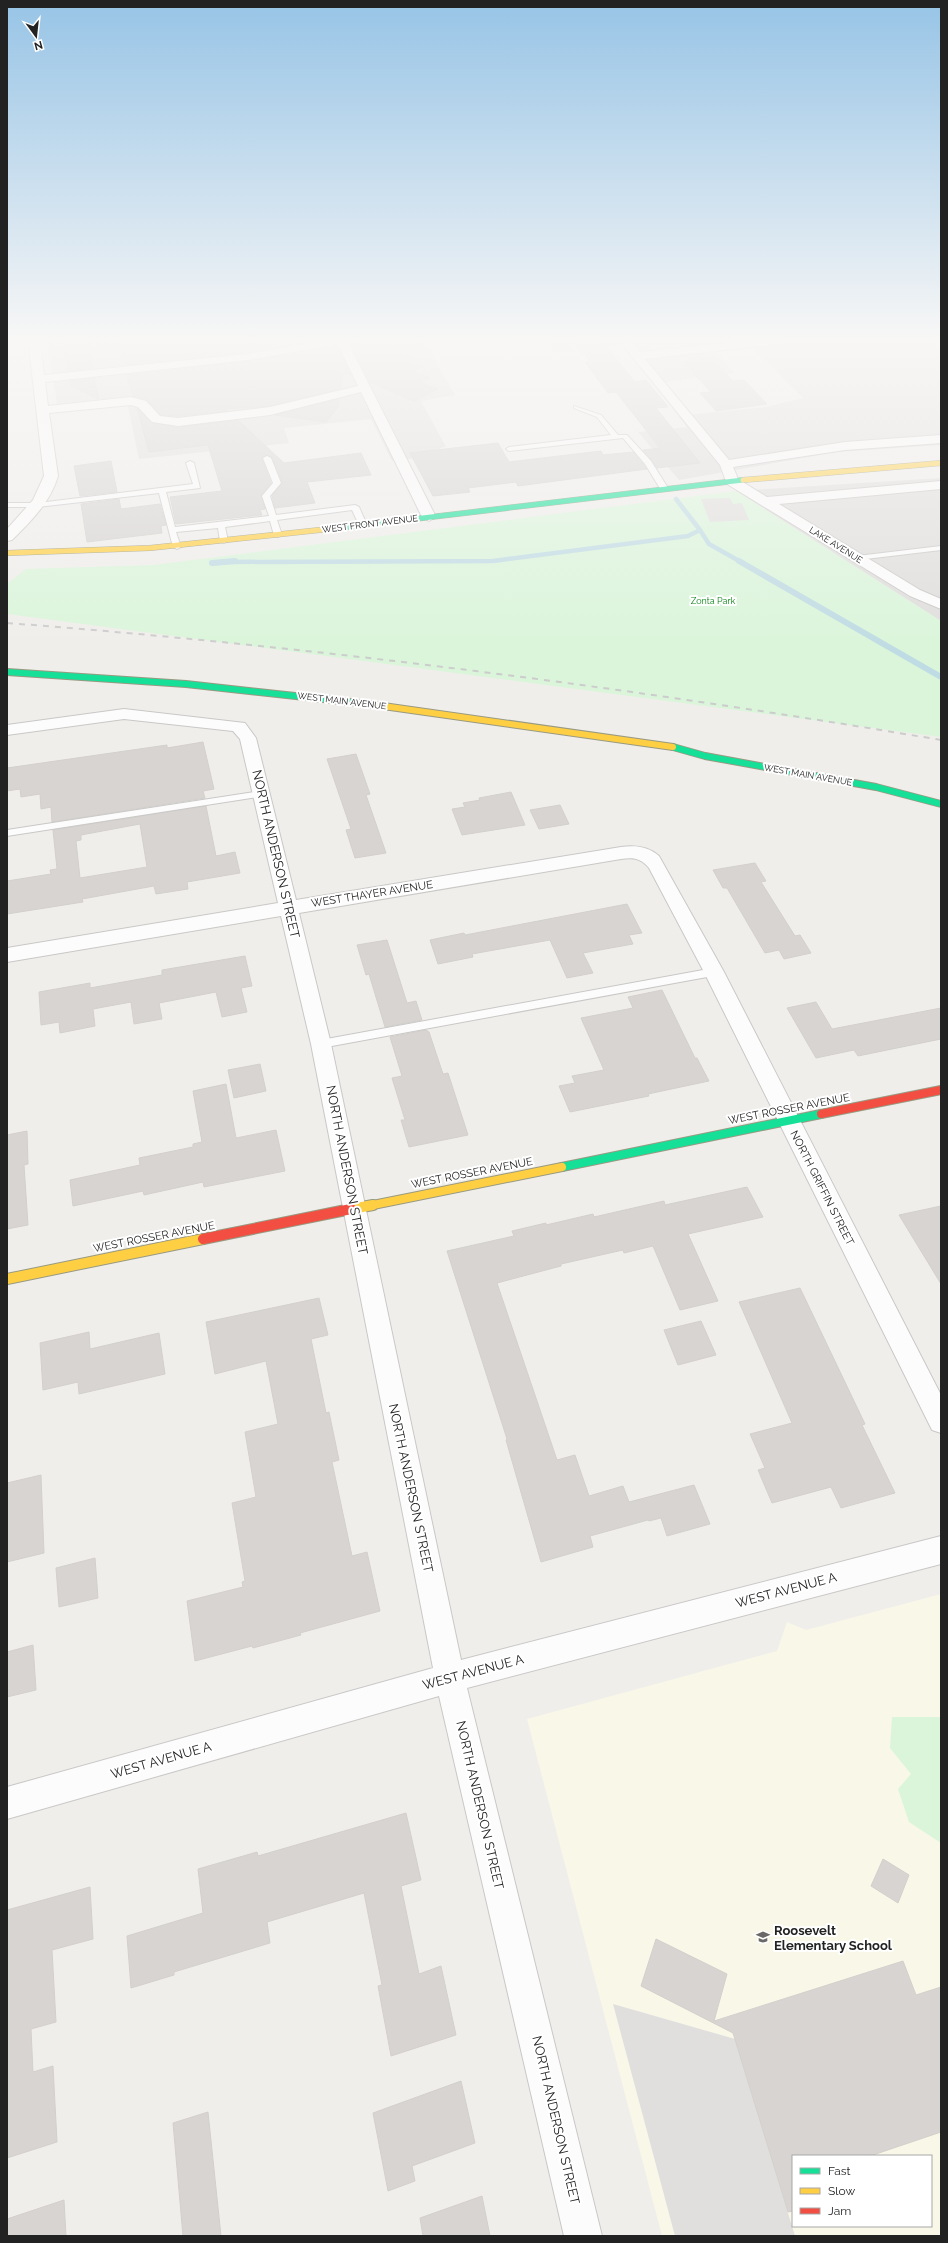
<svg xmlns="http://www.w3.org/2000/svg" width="948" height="2243" font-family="Raleway,sans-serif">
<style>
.residential{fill:#dfdedc}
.education{fill:#f8f7e8;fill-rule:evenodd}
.park{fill:#daf5da}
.parking{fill:#e0dfde}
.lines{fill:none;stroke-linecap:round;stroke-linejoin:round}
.stream-far1{stroke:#bfdbe3;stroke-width:4.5}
.stream{stroke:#bfdbe3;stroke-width:6}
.building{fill:#d7d4d2;stroke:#d3d0cc;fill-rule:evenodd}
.lane-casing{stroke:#c9c8c7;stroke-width:2}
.street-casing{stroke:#c9c8c7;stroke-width:2}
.fast-far2-casing{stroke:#999a82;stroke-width:6}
.fast-far1-casing{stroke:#999a82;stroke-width:8}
.fast-casing{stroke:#999a82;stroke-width:10}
.slow-far3-casing{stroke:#999a82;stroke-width:6}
.slow-far2-casing{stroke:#999a82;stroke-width:8}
.slow-far1-casing{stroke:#999a82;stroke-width:10}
.slow-casing{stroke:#999a82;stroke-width:12}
.jam-far1-casing{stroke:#999a82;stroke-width:10}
.jam-casing{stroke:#999a82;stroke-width:12}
.lane{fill:#fdfcfc;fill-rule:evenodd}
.street{fill:#fdfcfc;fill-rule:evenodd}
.fast-far2{stroke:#16e098;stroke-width:5}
.fast-far1{stroke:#16e098;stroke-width:6}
.fast{stroke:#16e098;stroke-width:8}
.slow-far3{stroke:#ffcf43;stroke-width:5}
.slow-far2{stroke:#ffcf43;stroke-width:6}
.slow-far1{stroke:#ffcf43;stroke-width:8}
.slow{stroke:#ffcf43;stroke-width:10}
.jam-far1{stroke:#f24e42;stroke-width:8}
.jam{stroke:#f24e42;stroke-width:10}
.rail{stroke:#ccc;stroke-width:2;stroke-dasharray:6 6;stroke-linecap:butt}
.labels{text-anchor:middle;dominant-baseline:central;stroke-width:4;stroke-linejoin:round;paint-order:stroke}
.far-street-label{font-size:9px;fill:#222;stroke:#fff}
.far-park-label{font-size:9px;fill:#0c8416;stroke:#fff}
.street-label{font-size:11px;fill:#222;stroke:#fff}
.near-street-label{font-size:13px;fill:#222;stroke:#fff}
.near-poi-label{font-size:13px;font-weight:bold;fill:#222;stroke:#fff;text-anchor:start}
</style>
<rect width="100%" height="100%" fill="#f0eeeb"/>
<!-- residential -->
<path class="residential" d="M47,339H423L455,395L421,401L446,447L440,448L444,455L392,461L371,419L284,428L289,443L139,459L126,397L57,404Z
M544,339H941V445L837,452L679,480L638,432L687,427L678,416L766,407L803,398L747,342L709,346L735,373L664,382L632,344L555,353Z
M941,478V621L736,491Z"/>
<!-- education -->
<path class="education" d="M941,1594V2236H662L527,1719L777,1651L787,1622L806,1630ZM793,2156H931V2226H793Z"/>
<!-- park -->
<path class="park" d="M736,491L941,621V737L7,614V584L26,569L153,565Z
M892,1717H941V1843L909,1822L898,1789L911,1774L890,1748Z"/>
<!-- parking -->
<path class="parking" d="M730,498L733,504L742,503L749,520L710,522L701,499Z
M613,2004L735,2039L795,2236H675Z"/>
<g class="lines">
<!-- stream-far1 -->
<path class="stream-far1" d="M700,530L709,544L741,562
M222,562L493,561L688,536L700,530L676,499"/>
<!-- stream -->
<path class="stream" d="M739,561L941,677
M212,563L235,561"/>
</g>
<!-- building -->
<path class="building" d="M62,339H87L93,368L68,371Z
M117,339H297L296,344L248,353L125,365Z
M359,339H417L391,350L412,358L407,360L424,366L413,371L430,378L420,383L438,389L414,401L370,382L350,343Z
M574,339H600L635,382L646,380L668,407L656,408L700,463L657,468L643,450L660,448L616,392L608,393L585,362L590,361Z
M338,348L351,375L343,372L340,389L270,406L226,409L227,411L178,416L161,415L147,400L133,396L127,375L248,361L322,349L327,354Z
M710,358L733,381L744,380L767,404L716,411L700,393L711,392L683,362Z
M94,378L99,399L71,386L70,381Z
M339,399L338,407L326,422L275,415Z
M137,408L152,423L178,427L238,420L284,463L361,453L371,475L307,482L315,503L275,508L272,496L282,482L272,457L266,455L262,459L271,483L261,495L265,509L260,510L262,515L176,524L170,497L222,491L208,445L149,452Z
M498,443L509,462L601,451L603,455L633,452L647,469L518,486L516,482L468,488L470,492L433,496L410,453Z
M111,461L117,492L80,496L74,466Z
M119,499L121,509L160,504L166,525L161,526L162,533L87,542L81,504Z
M203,742L214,789L203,791L205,798L52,822L51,807L41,809L40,794L21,797L20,789L7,791V768L167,745V748Z
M356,754L370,794L366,795L386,853L355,858L346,830L351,829L327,759Z
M511,792L525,825L462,835L452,809L465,807L463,803L480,800L479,798Z
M560,805L569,824L539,829L530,810Z
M206,806L216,856L235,852L240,873L187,882L188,889L156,894L154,886L82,899L83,902L7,914V881L51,874L50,870L57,869L53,830ZM140,824L147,867L80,878L76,841L81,840V835Z
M755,863L766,881L761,882L795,936L800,935L811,953L784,959L779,950L765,953L727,888H723L713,870Z
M627,904L642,933L629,935L633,944L583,953L593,973L567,978L550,940L472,954L473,957L438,964L430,940L464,933L465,935Z
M387,940L407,1003L416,1001L422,1020L385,1027L369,974L366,975L357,945Z
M245,956L252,986L241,988L247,1012L222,1017L216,992L159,1003L162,1019L134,1024L131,1002L93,1009L95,1026L60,1033L59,1022L41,1025L39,992L90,983V988L162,975V970Z
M662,990L695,1058H697L709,1081L648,1094L649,1096L570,1112L559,1086L575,1083L572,1076L604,1070L581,1018L633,1008L628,997Z
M816,1002L832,1029L941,1008V1039L858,1056L854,1050L816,1058L787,1008Z
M426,1030L429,1032L443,1074L448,1073L468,1135L409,1147L401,1120H405L392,1078L402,1076L390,1037Z
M260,1064L266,1091L234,1098L228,1070Z
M226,1084L236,1138L276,1130L285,1171L204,1187L203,1182L144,1195L143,1191L73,1206L70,1180L140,1165L139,1158L193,1147V1144L202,1142L193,1091Z
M27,1131L28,1164L24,1165L28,1225L7,1229V1135Z
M747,1187L763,1217L688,1234L718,1301L680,1310L653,1246L624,1253L623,1250L561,1264V1266L497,1283L557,1460L575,1455L589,1496L623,1486L629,1502L694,1485L710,1524L667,1536L661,1518L649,1521L648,1520L590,1536L593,1547L541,1562L506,1440L507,1439L447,1251L514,1236L512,1231L546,1223V1225L593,1214L594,1217L664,1201L665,1205Z
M941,1206V1284L899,1215Z
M800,1288L865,1424L862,1425L895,1493L841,1508L831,1487L772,1503L758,1470L765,1468L750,1434L792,1423L739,1302Z
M319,1298L328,1335L311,1339L326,1413L329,1412L339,1460L332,1462L352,1556L367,1552L380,1611L300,1633L301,1635L253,1648L252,1646L195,1661L187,1601L243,1587L242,1582L245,1581L232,1503L256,1497L245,1432L278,1424L266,1361L215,1374L206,1322Z
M701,1321L716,1355L678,1365L664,1330Z
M89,1332L90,1349L159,1333L165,1374L79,1394L78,1382L43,1390L40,1343Z
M41,1475L44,1553L7,1562V1483Z
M95,1558L98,1598L59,1607L56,1568Z
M33,1645L36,1690L7,1697V1652Z
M406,1813L421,1880L401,1886L419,1974L441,1966L456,2035L391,2056L378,1986L382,1985L364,1893L267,1922L270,1943L174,1972V1975L131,1988L127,1936L203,1913L198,1869L257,1852L258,1856Z
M883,1859L909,1875L898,1903L871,1886Z
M90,1887L93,1939L52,1950L56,2022L31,2029L33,2072L53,2066L57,2142L7,2158V1910Z
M656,1939L727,1974L714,2021L903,1961L916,1995L941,1987V2132L870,2156H793V2211L788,2212L733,2033L641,1986Z
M461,2081L475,2143L412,2166L415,2181L388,2191L373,2113Z
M208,2112L221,2236H183L173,2123Z
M482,2196L490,2236H423L420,2218Z
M64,2200L66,2236H7V2219Z"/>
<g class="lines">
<!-- lane casing -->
<g class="lane-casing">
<path id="lane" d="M574,406L601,415L618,435H627L651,461L668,488L667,490H661L645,464L623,438L509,451L506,449L509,447L611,435L597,417L574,408Z
M267,456L271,458L281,483L270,496L276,515L355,505L359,507L367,525L366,527H360L352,510L277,520L282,535L278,537L274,535L270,521L225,527L228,541L224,543L220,541L218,528L176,532L181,547L177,549L173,547L159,493L38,507H7V503H38L193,484L186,463L190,461L194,463L200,488L166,492L175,527L269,516L262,496L273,483L263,458Z
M941,546V550L857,560L853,558L857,556Z
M261,791L266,794L264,796L7,836V830Z
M714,968L718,969L719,972L718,975L321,1048L315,1044L321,1040Z"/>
</g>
<!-- street casing -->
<g class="street-casing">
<path id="street" d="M28,339H40L44,375L248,354L330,339H346L436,517L429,521L422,517L361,392L270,415L178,426L152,422L138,407L131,405L49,413L58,476C50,503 31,521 12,540L7,541V529L33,500L44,476ZM338,344L358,386L270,407L178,418L160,416L146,401L131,397L48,406L45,382L248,360Z
M618,339H629L640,352L766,339H800L795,342L645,359L729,460L845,442L941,435V443L845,450L733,467L738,479L767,497L941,481V489L779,504L920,590L941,599V609L910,596L727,484L720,465Z
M124,709L245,723L256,738L296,900L621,847C635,845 648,846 659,856L724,972L941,1395V1433L932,1430L704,972L649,868C641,858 633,857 621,859L299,913L331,1044L461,1660L941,1536V1564L467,1688L602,2236H564L439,1696L7,1819V1787L433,1668L311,1044L281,916L7,962V948L278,903L240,739L233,731L124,719L7,735V725Z"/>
</g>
<!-- fast-far2 casing -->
<g class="fast-far2-casing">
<path id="fast-far2" d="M338,528L743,480"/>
</g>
<!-- fast-far1 casing -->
<g class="fast-far1-casing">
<path id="fast-far1" d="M7,672L186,684L369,704
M673,747L705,756L876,787L941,804"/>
</g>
<!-- fast casing -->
<g class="fast-casing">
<path id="fast" d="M562,1167L821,1114"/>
</g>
<!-- slow-far3 casing -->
<g class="slow-far3-casing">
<path id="slow-far3" d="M743,480L941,463
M7,553L150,548L338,528"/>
</g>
<!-- slow-far2 casing -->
<g class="slow-far2-casing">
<path id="slow-far2" d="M369,704L673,747"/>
</g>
<!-- slow-far1 casing -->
<g class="slow-far1-casing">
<path id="slow-far1" d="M368,1206L562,1167"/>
</g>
<!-- slow casing -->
<g class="slow-casing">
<path id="slow" d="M351,1209L373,1205
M7,1279L203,1239"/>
</g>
<!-- jam-far1 casing -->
<g class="jam-far1-casing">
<path id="jam-far1" d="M821,1114L941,1090"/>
</g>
<!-- jam casing -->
<g class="jam-casing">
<path id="jam" d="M203,1239L351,1209"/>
</g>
<!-- lane -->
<use href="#lane" class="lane"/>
<!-- street -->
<use href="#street" class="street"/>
<!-- fast-far2 -->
<use href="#fast-far2" class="fast-far2"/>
<!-- fast-far1 -->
<use href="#fast-far1" class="fast-far1"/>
<!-- fast -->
<use href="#fast" class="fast"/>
<!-- slow-far3 -->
<use href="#slow-far3" class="slow-far3"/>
<!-- slow-far2 -->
<use href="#slow-far2" class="slow-far2"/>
<!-- slow-far1 -->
<use href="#slow-far1" class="slow-far1"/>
<!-- slow -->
<use href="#slow" class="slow"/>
<!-- jam-far1 -->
<use href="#jam-far1" class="jam-far1"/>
<!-- jam -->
<use href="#jam" class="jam"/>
<!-- rail -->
<path class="rail" d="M7,623C321,647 631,688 941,740"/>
</g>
<!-- sky -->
<linearGradient id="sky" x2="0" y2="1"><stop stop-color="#97c4e6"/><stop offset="0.52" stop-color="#f8f7f6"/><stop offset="1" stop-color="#f8f7f6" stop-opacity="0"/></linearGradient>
<rect width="948" height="653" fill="url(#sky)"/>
<!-- icons -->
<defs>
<g id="school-bare" transform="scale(1.08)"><path d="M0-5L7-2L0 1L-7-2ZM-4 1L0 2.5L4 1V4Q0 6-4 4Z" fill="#6a6968" stroke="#fff" stroke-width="2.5" paint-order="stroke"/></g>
</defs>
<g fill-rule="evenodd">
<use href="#school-bare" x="763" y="1937"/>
</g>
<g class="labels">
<!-- far-street labels -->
<g class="far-street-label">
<text transform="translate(370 524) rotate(-7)">WEST FRONT AVENUE</text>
<text transform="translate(836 545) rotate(32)">LAKE AVENUE</text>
<text transform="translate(342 701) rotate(7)">WEST MAIN AVENUE</text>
<text transform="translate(808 775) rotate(10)">WEST MAIN AVENUE</text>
</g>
<!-- far-park labels -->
<g class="far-park-label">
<text x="713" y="601">Zonta Park</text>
</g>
<!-- street labels -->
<g class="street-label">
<text transform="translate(372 894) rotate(-9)">WEST THAYER AVENUE</text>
<text transform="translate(789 1109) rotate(-11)">WEST ROSSER AVENUE</text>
<text transform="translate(472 1173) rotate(-11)">WEST ROSSER AVENUE</text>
<text transform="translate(822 1188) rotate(63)">NORTH GRIFFIN STREET</text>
<text transform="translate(154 1237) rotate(-11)">WEST ROSSER AVENUE</text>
</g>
<!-- near-street labels -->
<g class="near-street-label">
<text transform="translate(276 854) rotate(77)">NORTH ANDERSON STREET</text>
<text transform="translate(347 1170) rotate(79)">NORTH ANDERSON STREET</text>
<text transform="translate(411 1488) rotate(78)">NORTH ANDERSON STREET</text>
<text transform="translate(786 1590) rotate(-15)">WEST AVENUE A</text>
<text transform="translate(473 1672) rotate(-15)">WEST AVENUE A</text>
<text transform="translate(161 1760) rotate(-16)">WEST AVENUE A</text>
<text transform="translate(480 1805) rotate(77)">NORTH ANDERSON STREET</text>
<text transform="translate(556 2120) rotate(77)">NORTH ANDERSON STREET</text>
</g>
<!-- near-poi labels -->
<g class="near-poi-label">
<text x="774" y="1930">Roosevelt<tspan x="774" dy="15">Elementary School</tspan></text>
</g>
</g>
<!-- border -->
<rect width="948" height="2243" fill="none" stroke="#222222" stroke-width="16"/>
<!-- legend -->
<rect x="792" y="2155" width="140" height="72" fill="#ffffff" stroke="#a7a7a7"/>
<rect x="800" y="2168" width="20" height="6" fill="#16e098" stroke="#a7a7a7"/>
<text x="828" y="2175" font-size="12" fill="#222222">Fast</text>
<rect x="800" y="2188" width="20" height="6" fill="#ffcf43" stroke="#a7a7a7"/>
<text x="828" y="2195" font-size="12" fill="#222222">Slow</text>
<rect x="800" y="2208" width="20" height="6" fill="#f24e42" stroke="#a7a7a7"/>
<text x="828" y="2215" font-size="12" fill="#222222">Jam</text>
<!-- north arrow -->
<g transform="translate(36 36) rotate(165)" stroke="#ffffff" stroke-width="3" paint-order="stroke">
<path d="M0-3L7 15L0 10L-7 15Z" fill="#222222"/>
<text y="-6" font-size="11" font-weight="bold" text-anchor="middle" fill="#222222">N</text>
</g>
</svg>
